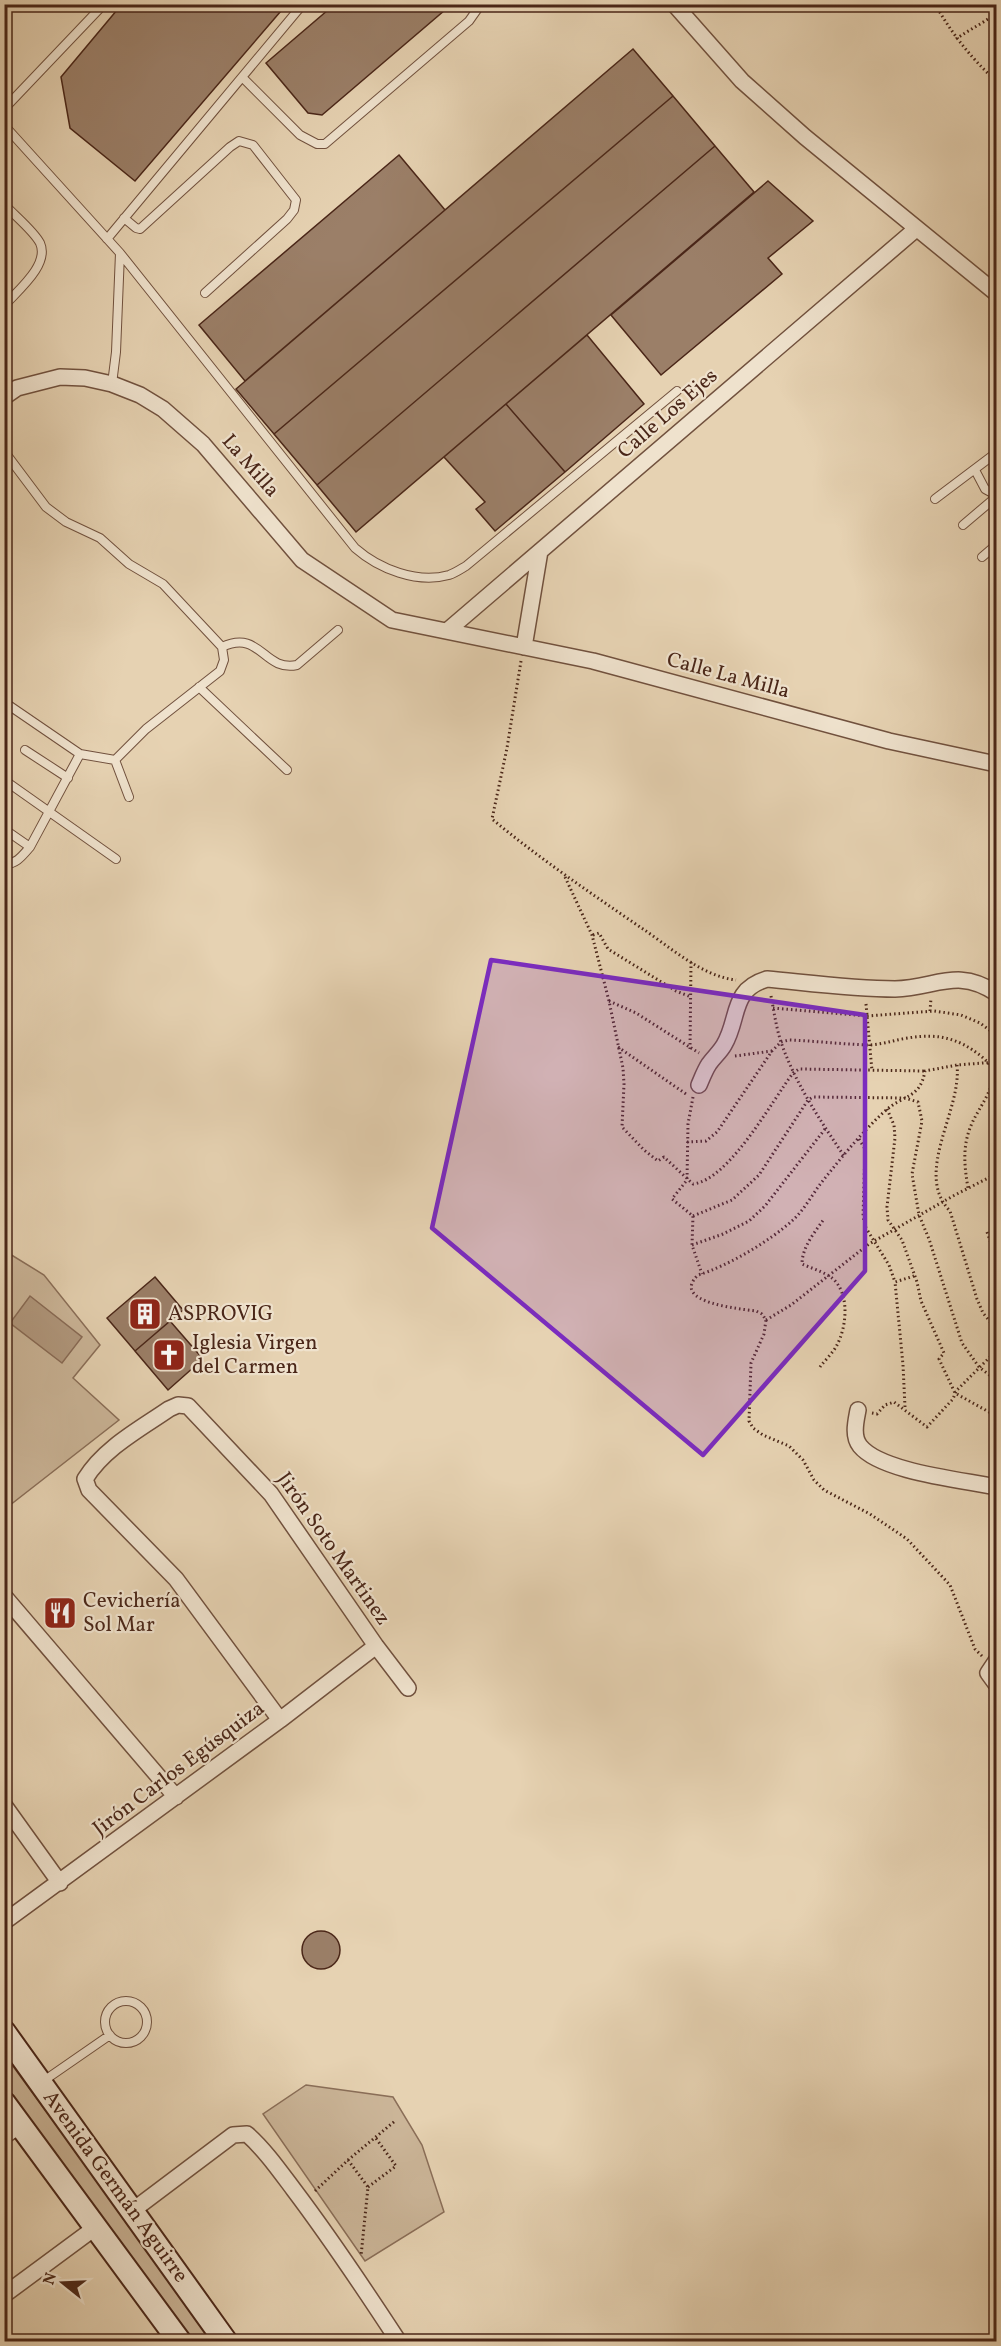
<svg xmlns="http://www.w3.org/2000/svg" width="1001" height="2346" font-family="Vollkorn,serif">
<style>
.green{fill:#cbb598;stroke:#8a6e58;stroke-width:1.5}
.water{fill:#b1987e;stroke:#886a55;stroke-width:1.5}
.building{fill:#9b7f68;stroke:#4a2618;stroke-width:1.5}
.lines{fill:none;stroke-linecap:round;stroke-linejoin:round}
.service-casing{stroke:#71513e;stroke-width:10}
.minor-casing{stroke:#71513e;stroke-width:18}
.secondary-casing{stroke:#4a2618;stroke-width:26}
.path{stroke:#4a2618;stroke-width:3;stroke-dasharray:1.5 3;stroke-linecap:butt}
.service{stroke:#efe2cd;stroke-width:8}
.minor{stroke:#efe2cd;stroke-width:15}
.secondary{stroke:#efe2cd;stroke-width:22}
.marked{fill:#7b2cbf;fill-opacity:0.2;stroke:#7b2cbf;stroke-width:4.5;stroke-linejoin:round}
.labels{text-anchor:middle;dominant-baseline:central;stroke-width:4.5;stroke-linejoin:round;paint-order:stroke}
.street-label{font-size:21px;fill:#4a2618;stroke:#efe2cd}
.poi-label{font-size:21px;fill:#4a2618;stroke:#efe2cd;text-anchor:start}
</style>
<rect width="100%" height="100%" fill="#e6d2b2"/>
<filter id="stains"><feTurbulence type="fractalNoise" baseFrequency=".00333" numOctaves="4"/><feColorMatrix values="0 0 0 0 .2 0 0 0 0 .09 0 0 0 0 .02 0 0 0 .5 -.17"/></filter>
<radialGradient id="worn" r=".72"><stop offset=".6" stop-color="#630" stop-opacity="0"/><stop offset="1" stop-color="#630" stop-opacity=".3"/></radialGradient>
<!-- green -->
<path class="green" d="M5,1251L44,1275L100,1345L73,1378L119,1420L5,1509Z
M4,2054L215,2341H190L5,2085Z
M306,2085L393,2097L422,2145L444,2212L365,2261L263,2114Z"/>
<!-- water -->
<path class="water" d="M30,1296L82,1337L62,1363L10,1323Z"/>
<!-- building -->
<path class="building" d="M122,4H287L135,181L70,128L61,77Z
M335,4H452L322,115L308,113L266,63Z
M633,49L673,96L274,434L236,389Z
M673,96L715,146L317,485L274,434Z
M715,146L754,192L356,532L317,485Z
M399,155L445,210L245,381L199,325Z
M768,181L813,221L768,258L782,274L661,375L611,315Z
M587,335L644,404L565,472L506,404Z
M506,404L565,472L495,531L476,509L485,502L444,457Z
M155,1277L183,1310L135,1351L107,1318Z
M170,1321L203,1359L168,1390L135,1351Z
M302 1950a19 19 0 1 1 38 0a19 19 0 1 1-38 0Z"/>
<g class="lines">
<!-- service casing -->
<g class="service-casing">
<path id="service" d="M242,77L300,135L317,144H325L469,21L481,4
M4,109L104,4
M4,125L120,253L116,352L112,384
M4,204C14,215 34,231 40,243C50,265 17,291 4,306
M124,218L136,228L140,229L230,147L239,141L253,145L296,200L294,210L287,219L205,293
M107,239L303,4
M120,253L355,548C379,569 417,584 449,575C455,573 461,569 466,566L677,391
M4,451L46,507L66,522L100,538L129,564L163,584L222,647L224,660L220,671L146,729L115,760
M4,468L13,463
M975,470L985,489L996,495
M935,499L996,453
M963,525L996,497
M982,557L996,545
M222,647C261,629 263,672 297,665L338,630
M199,687L287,770
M4,702L80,754L115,760L129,797
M25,750L68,778
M7,782L116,859
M4,829L30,847L80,754
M4,864C16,865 23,855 30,847
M105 2022a21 21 0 1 1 42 0a21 21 0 1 1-42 0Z
M42,2082L110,2035"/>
</g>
<!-- minor casing -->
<g class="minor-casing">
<path id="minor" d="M674,4L742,81L805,137L996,293
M4,397L17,388L60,377L85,378L112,384L140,395L163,409L203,444L302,560L392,620L593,661L889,741L996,764
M447,631L916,229
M524,647L540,551
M699,1085C702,1078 705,1070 709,1064C714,1057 720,1052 724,1045C740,1018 730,990 767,979C809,983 853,989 895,989C936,988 957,967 996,993
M858,1410C856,1421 852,1436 860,1446C881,1472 963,1480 996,1487
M4,1596L176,1797
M996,1661L988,1673L996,1684
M280,1720L176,1579L89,1490L85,1479C104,1448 140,1429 169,1409L178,1405L188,1406L271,1494L376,1646L408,1688
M4,1805L60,1883
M4,1922L280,1720L376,1646
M4,2136L21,2125
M132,2211L233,2135L247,2134C265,2150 279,2170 294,2190C331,2239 365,2290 399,2342
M4,2295L96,2227"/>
</g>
<!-- secondary casing -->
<g class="secondary-casing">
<path id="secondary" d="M4,2032L226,2342
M4,2103L180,2342"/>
</g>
<!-- path -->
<path class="path" d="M935,4C952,34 971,58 996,81
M956,39C970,29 984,23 996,13
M521,661L507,748L492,819C539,858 589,892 640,927C669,946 701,976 736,980
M565,877L592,935L609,1001L623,1068L624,1084L622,1127L644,1150L658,1161L664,1157L693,1184C729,1180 772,1101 793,1073L799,1069L925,1071
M593,935L599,933L608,949L676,991L691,997
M771,996C774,1011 776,1027 781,1042C795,1083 820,1120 844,1156
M609,1001L636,1013L699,1053
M866,1004L872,1071
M773,1008L867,1016L934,1011L961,1015L980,1023L996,1035
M930,1011L931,998
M618,1047L686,1094
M690,1049L691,962
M735,1056L772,1051
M957,1065C962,1111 913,1173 950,1211L977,1299L983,1313L996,1329
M693,1097L688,1124L687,1180L672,1199L693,1216L692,1245L702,1274
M887,1109L894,1125L895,1138L887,1207L888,1220L902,1240L917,1282L921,1301L944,1353L939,1359L955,1393L996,1416
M859,1139L865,1149L863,1217L866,1228L889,1265L895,1282
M687,1142L706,1141L717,1132L772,1051L781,1042L789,1040C815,1041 841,1044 867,1045C881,1045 894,1040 908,1038C938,1033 958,1038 981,1056C988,1062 995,1069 993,1079C990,1094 980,1107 973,1121C962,1144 964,1164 968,1188
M693,1216L732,1200L759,1175L808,1100L813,1097L905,1098L918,1102L922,1121L912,1174L919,1215L929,1239L962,1343L979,1367L996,1380
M987,1232L996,1257
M692,1245L723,1234L749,1221L765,1206L825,1129
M996,1262V1272
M766,1320L791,1305L869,1244L953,1196L996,1174V1140
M820,1367C825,1360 833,1353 837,1345C847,1326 850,1293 832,1278C824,1272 811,1268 802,1264C802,1247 815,1232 824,1219
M905,1407L903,1365L895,1282L914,1276
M872,1413L877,1414L885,1405L894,1402L927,1427L953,1399L956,1391L996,1351
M982,1656L975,1649L950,1585L907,1539L870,1514L824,1490L814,1480L803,1460L789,1446L763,1435L753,1428L749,1421L751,1363L764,1334L766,1320L762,1314L756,1311C742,1309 669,1303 698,1275C728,1266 770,1241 793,1220C804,1210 812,1195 821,1183C841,1158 862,1132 885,1111C904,1094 920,1099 925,1071L957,1065L996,1062
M348,2160L368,2187L361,2256
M368,2187L396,2166L375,2137
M315,2191L348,2160L395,2121
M667,2342H671"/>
<!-- service -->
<use href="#service" class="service"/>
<!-- minor -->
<use href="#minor" class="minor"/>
<!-- secondary -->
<use href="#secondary" class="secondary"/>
</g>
<!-- marked area -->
<path class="marked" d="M491,960L865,1015V1271L703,1455L432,1228Z"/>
<!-- icons -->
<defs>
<g id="building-square" transform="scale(1.725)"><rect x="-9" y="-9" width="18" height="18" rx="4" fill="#8f2418" stroke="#efe2cd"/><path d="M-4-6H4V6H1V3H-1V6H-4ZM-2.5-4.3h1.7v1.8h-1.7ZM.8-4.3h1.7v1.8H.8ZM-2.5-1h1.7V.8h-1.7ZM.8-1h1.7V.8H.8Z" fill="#fff"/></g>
<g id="church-square" transform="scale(1.725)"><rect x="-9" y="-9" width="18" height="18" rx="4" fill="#8f2418" stroke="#efe2cd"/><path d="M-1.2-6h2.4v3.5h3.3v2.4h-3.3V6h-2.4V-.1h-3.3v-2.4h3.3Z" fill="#fff"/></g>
<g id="restaurant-square" transform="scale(1.725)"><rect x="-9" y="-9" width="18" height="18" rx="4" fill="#8f2418" stroke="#efe2cd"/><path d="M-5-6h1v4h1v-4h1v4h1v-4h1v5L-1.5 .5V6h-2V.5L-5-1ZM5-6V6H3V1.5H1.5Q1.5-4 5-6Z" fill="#fff"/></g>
</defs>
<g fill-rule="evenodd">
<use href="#building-square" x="145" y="1314"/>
<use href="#church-square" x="169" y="1355"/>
<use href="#restaurant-square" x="60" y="1613"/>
</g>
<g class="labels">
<!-- street labels -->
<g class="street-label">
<text transform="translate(668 414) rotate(-41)">Calle Los Ejes</text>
<text transform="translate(250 466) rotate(49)">La Milla</text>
<text transform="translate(728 676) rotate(15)">Calle La Milla</text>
<text transform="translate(333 1549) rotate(55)">Jirón Soto Martinez</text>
<text transform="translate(179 1769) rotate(-37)">Jirón Carlos Egúsquiza</text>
<text transform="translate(115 2187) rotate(54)">Avenida Germán Aguirre</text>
</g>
<!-- poi labels -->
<g class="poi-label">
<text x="168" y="1314">ASPROVIG</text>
<text x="192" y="1343">Iglesia Virgen<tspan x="192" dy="24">del Carmen</tspan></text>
<text x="83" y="1601">Cevichería<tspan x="83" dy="24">Sol Mar</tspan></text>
</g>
</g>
<!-- margin -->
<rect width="1001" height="2346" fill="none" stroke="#e6d2b2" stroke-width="24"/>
<rect x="6" y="6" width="989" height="2334" fill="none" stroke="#4a2618" stroke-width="3"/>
<rect x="12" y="12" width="977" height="2322" fill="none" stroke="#4a2618" stroke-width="1.5"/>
<!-- north arrow -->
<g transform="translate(63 2283) rotate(288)" stroke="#efe2cd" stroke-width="4.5" paint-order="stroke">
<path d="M0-4.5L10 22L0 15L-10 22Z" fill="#4a2618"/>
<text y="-9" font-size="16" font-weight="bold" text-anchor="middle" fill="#4a2618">N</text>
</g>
<rect width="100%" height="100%" filter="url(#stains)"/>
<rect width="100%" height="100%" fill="url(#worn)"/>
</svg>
